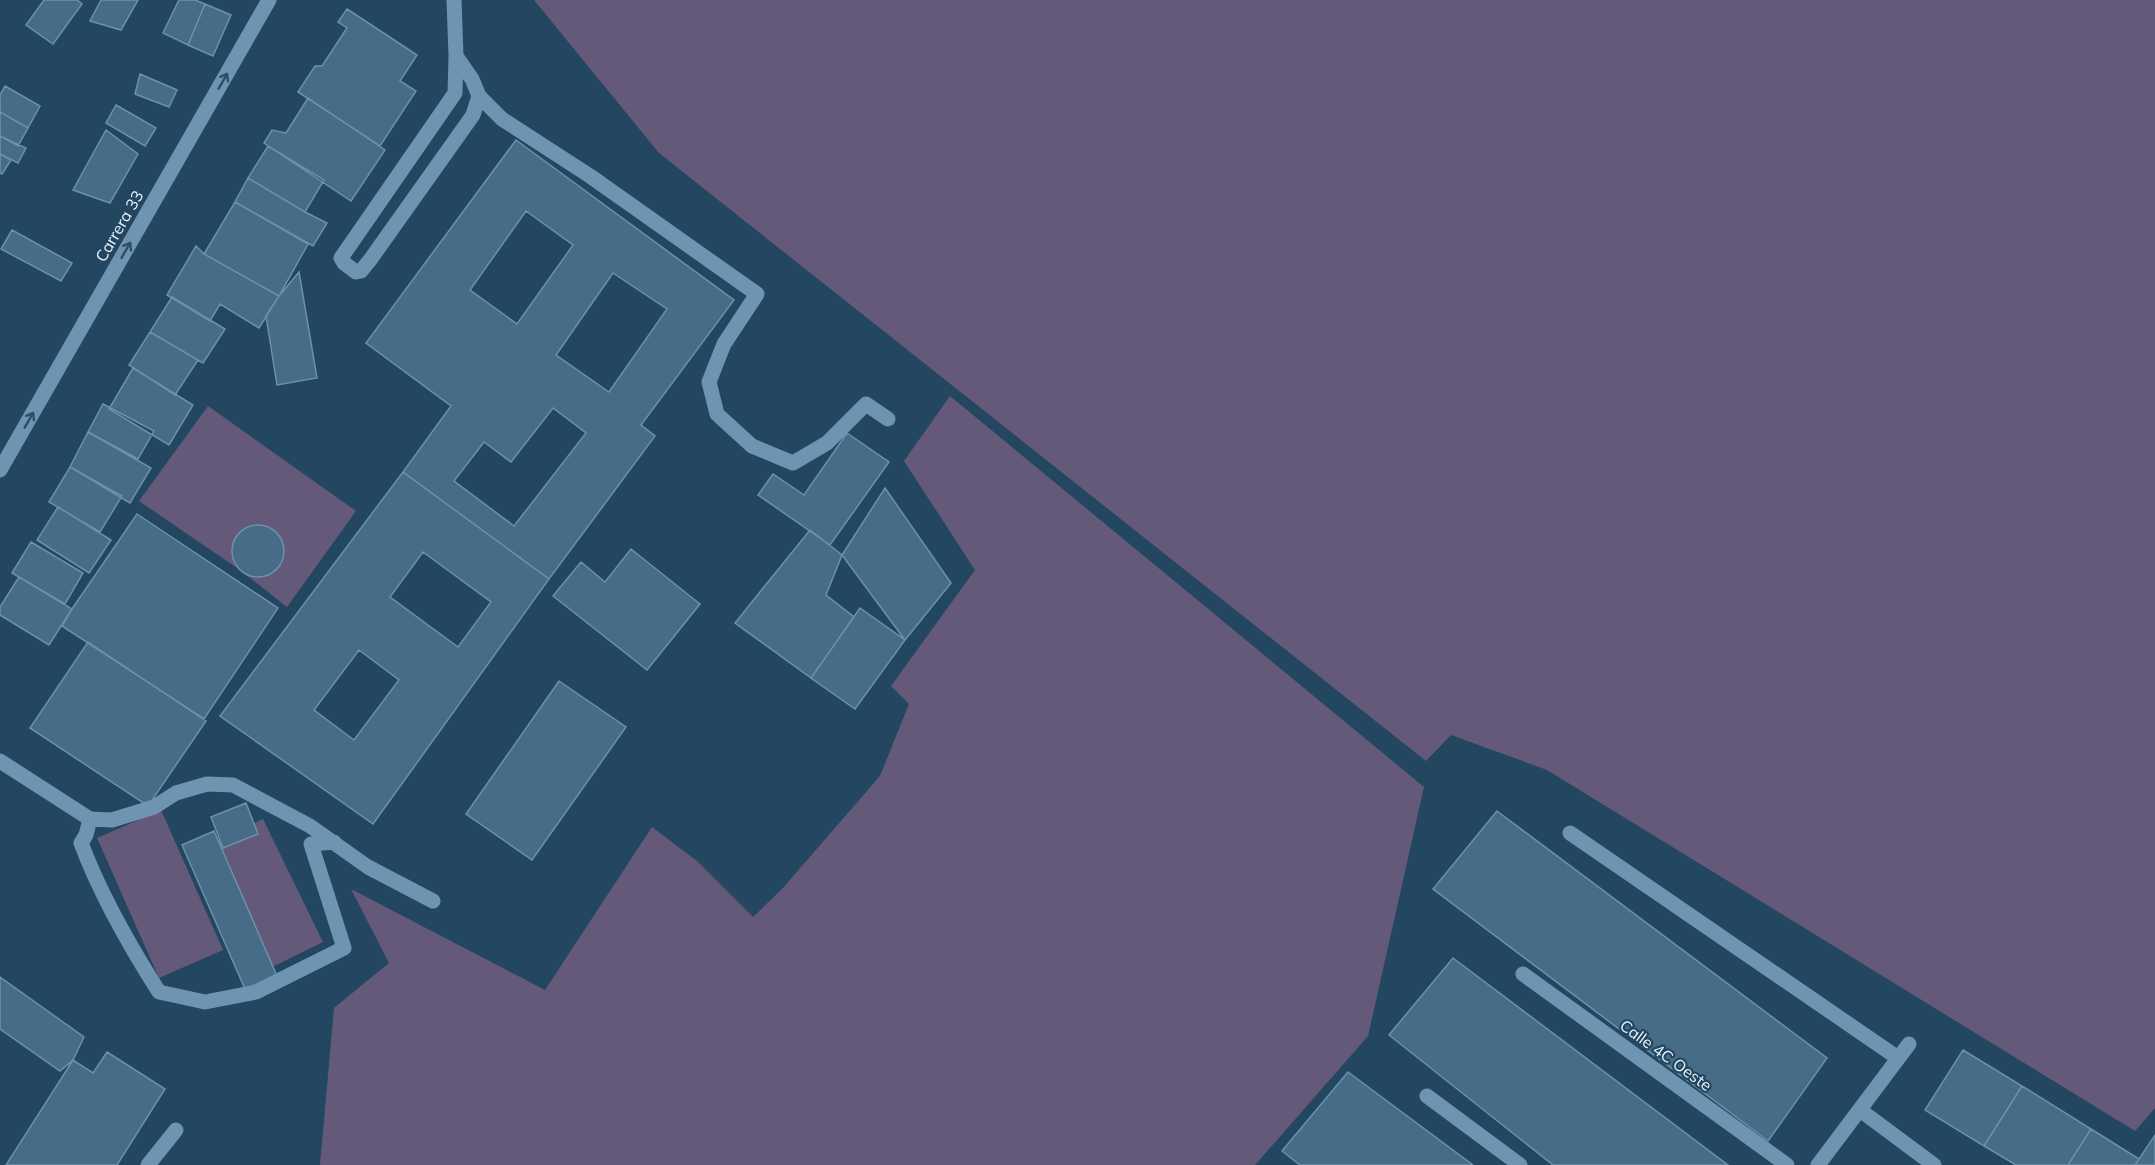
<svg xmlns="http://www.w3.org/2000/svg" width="2155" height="1165" font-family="Mulish,sans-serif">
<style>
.green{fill:#655979}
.building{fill:#476c87;stroke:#6b91ad;stroke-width:1.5;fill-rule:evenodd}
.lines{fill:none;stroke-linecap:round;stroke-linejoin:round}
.service{stroke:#6e94b1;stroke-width:15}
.pedestrian{stroke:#6e94b1;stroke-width:15}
.minor{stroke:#6e94b1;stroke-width:15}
.oneway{stroke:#2a4f69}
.labels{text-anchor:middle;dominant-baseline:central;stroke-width:4.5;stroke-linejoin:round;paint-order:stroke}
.street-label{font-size:16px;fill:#e9f5fe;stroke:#234761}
</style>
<rect width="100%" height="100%" fill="#234761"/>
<!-- green -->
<path class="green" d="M534,0H2155V1108L2135,1131L1547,770L1451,735L1426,761L659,153Z
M950,396L1424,787L1368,1036L1255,1165H320L334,1008L389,963L351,889L545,990L652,827L697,861L753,917L782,889L880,776L909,704L891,686L975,570L904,461Z
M208,406L356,511L287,607L240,570L139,501Z
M161,810L223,950L159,978L97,838Z
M263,819L323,942L258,974L198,850Z"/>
<!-- building -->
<path class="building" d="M44,0H77L82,4L53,44L26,25Z
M101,0H138L121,30L90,21Z
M179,0H195L205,4L188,45L163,33Z
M205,4L231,15L213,56L188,45Z
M347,9L417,55L400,81L416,91L380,146L298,92L315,66H322L347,28L338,22Z
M140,74L177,90L169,107L135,94Z
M5,86L40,106L28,128L0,112V95Z
M308,98L385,150L351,201L264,143L272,130L286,133Z
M116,105L156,128L145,146L106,123Z
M0,112L28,128L18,146L0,136Z
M106,130L138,154L110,203L73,190Z
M0,136L26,148L18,163L0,154Z
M516,140L734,300L641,425L655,436L549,579L403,472L451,406L366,343ZM526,211L573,245L517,324L470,290ZM613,273L667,309L609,392L556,355ZM553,408L586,433L514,526L454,481L484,442L511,462Z
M268,146L324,180L305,212L248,178Z
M0,154L11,160L2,174L0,173Z
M248,178L305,212L327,223L313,246L235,202Z
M235,202L308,244L279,296L204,254Z
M12,230L72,263L61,281L1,249Z
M196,246L204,254L279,296L259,328L220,304L210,321L167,295Z
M299,272L317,378L277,385L266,316L279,296Z
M172,297L225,329L203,363L150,332Z
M150,332L198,360L175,395L129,365Z
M133,368L193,405L169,445L109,409Z
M103,404L154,431L138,459L88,432Z
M88,432L151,468L130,503L70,467Z
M847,433L889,462L830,545L758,495L773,474L804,495Z
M70,467L122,496L100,532L49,502Z
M403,472L549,579L373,824L220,716ZM423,552L491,602L458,647L390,597ZM359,650L399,680L354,740L314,710Z
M885,488L951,583L905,640L842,555Z
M58,507L111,540L89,573L37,540Z
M137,514L278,608L204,719L62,626L72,609Z
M232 551a26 26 0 1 1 52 0a26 26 0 1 1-52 0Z
M810,530L842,555L826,595L854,617L811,678L735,623Z
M31,542L83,573L65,604L12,573Z
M631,549L700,604L647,670L553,596L581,562L605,582Z
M19,577L72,609L49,645L0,615V607Z
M860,608L905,640L855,709L811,678Z
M88,642L206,721L148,806L30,728Z
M559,681L626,727L532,860L466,814Z
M246,803L258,834L223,848L211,817Z
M1497,811L1827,1058L1768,1141L1433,889Z
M214,831L277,976L245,989L182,845Z
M1453,958L1728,1165H1553L1389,1035Z
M0,977L84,1037L73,1060L60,1071L0,1029Z
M1963,1050L2022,1086L1984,1146L1925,1110Z
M107,1052L165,1089L117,1165H6L73,1060L93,1073Z
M1348,1072L1473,1165H1300L1282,1151Z
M2022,1086L2091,1129L2068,1165H2016L1984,1146Z
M2091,1129L2139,1159L2135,1165H2068Z
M2155,1135V1165H2135Z"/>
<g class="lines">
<!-- service -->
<path class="service" d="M454,0L456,56L455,93L341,258L344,263L356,272L361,271L370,260L473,115L479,96L472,79L456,56
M479,96L502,119L590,176L757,294L724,344L709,382L717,414L752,446L793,463L827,443L866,404L888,419
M0,761L90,819
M1570,833L1898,1058
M1523,974L1787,1165
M1427,1096L1520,1165
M1860,1110L1934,1165"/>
<!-- pedestrian -->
<path class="pedestrian" d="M334,842L311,844L344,948L256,992L205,1002L159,992C129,945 101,896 81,843L86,835L90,819L112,820L154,807L176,793L207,784L233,785L310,826L368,867L433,901"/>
<!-- minor -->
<path class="minor" d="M0,470L269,0
M148,1165L176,1130
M1818,1165L1909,1044"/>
</g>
<!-- one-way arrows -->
<defs><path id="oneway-shaft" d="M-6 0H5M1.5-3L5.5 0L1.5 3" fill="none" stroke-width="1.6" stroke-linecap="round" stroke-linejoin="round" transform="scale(1.5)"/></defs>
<g class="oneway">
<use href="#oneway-shaft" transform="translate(223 81) rotate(-60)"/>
<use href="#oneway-shaft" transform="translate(126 250) rotate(-60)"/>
<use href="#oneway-shaft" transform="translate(29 420) rotate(-60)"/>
</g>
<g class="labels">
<!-- street labels -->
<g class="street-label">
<text transform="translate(119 226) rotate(-60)">Carrera 33</text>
<text transform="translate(1666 1055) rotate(36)">Calle 4C Oeste</text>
</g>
</g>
</svg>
